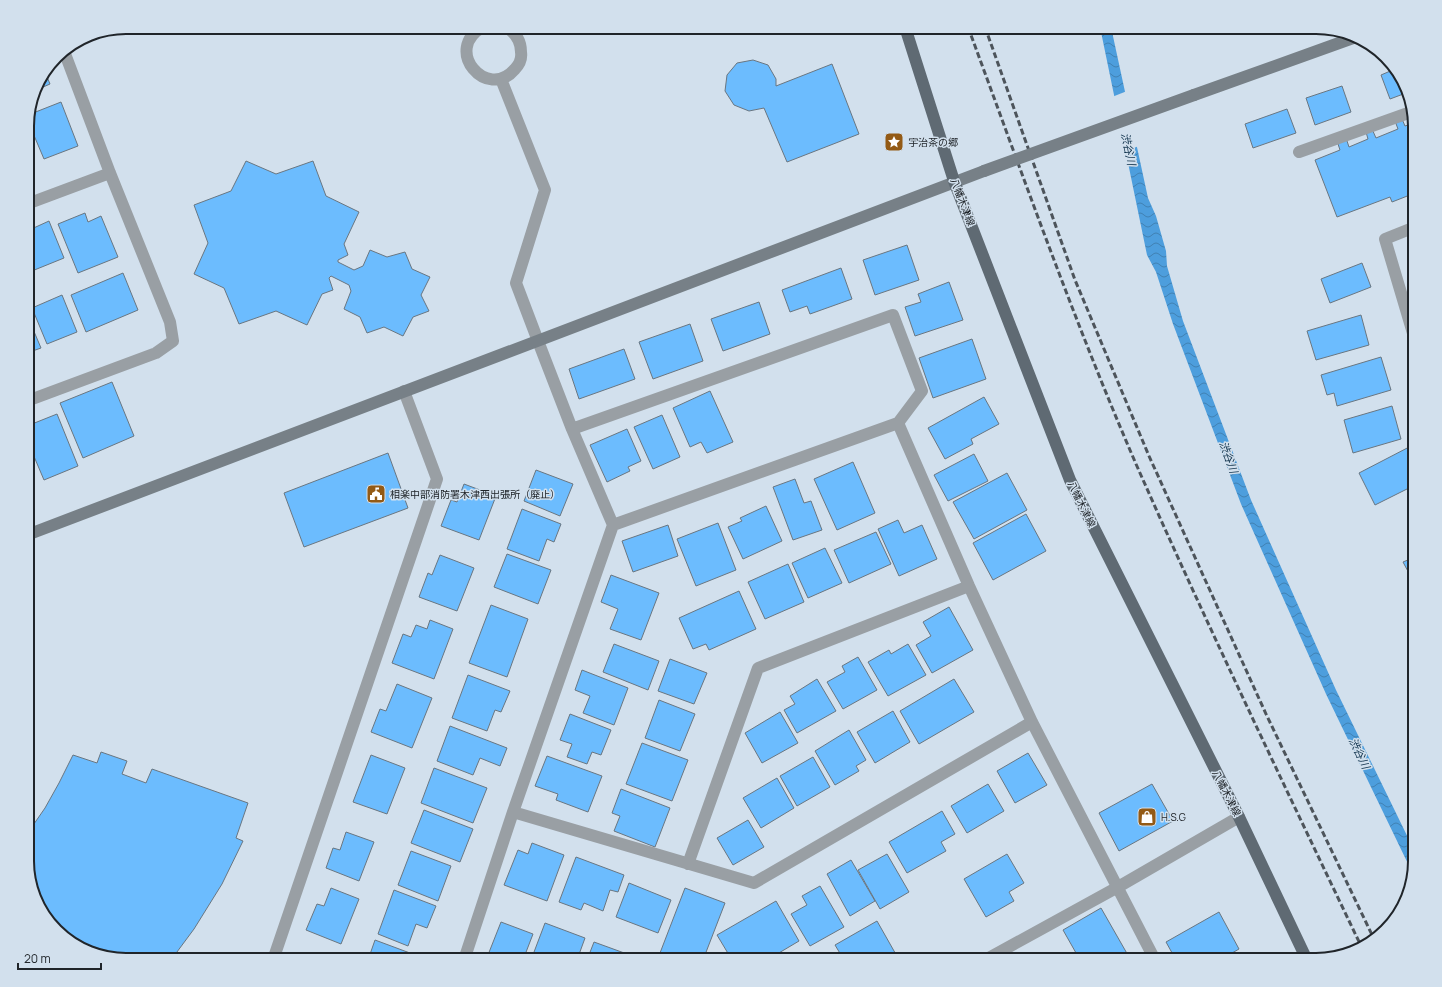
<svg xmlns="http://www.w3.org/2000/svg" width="1442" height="987" font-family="Manrope,'Noto Sans JP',sans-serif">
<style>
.water{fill:url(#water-waves)}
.pier{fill:#d2e0ed}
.building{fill:#6cbcfe;stroke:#697681}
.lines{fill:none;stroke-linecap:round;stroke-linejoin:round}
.lane{stroke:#999fa4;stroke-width:12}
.street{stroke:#999fa4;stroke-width:12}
.secondary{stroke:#778087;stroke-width:12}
.primary{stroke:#5f6a73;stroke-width:12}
.rail{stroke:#4d545b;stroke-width:3;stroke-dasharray:6 3;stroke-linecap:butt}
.secondary-bridge{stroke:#778087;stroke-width:12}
.labels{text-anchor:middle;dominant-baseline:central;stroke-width:3;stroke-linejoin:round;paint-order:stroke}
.poi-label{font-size:10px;fill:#20252a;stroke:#d2e0ed;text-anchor:start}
.street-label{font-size:10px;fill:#20252a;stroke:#d2e0ed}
.water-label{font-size:11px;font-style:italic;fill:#13354f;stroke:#d2e0ed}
.rim{fill:none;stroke:#20252a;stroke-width:2}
</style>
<defs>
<pattern id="water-waves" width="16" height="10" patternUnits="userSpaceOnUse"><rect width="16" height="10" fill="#4d9edd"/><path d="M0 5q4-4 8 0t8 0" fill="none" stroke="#4081b3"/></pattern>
</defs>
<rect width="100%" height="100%" fill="#d2e0ed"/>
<!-- water -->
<path class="water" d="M1100,27H1111L1148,198L1156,216L1166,251L1167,266L1183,321L1251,500L1336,690L1415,852V861L1412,872L1326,694L1241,504L1173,324L1156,272L1147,255Z"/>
<!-- pier -->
<path class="pier" d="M1127,91L1139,146L1123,152L1112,97Z"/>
<!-- building -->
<path class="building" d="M753,60L768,65L776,79V86L832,64L859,134L787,162L764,108L749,111L734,105L725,91L727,75L737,63Z
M1395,69L1402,77L1406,93L1390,99L1381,75Z
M45,72L50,84L34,91L35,88Z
M1342,86L1351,112L1315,125L1306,98Z
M61,102L78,146L44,159L27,119L28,115Z
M1287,109L1296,133L1253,148L1245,124Z
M1402,119L1405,126L1414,123L1415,126V193L1392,202L1390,197L1337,217L1315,160L1340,150L1337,141L1346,138L1349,147L1368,139L1366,132L1372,129L1376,138L1398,129L1395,121Z
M246,161L276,174L313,161L326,196L359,212L344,244L348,255L338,260V262L354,270L363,266L370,250L387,257L405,252L412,269L430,277L421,295L429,311L413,317L403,336L384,327L367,333L360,317L344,309L351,291L349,285L331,276L329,278L333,290L322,294L307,325L276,311L239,324L224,288L194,274L208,243L194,205L231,191Z
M85,213L88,222L101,216L118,257L78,273L58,224Z
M49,221L64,258L27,273V231Z
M907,245L919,280L875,295L863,260Z
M1362,263L1371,287L1330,303L1321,279Z
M841,268L852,299L810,314L807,306L790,312L782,290Z
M123,273L138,310L86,332L71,295Z
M949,282L963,320L915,336L905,307L921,302L918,294Z
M62,295L77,332L47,344L32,308Z
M759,302L770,334L723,351L711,319Z
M27,315L41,348L27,353Z
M1361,315L1369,345L1316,360L1307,331Z
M690,324L703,361L653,379L639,342Z
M972,339L986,379L933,398L919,358Z
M624,349L635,379L579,399L569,369Z
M1381,357L1391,390L1337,406L1334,393L1327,395L1321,375Z
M112,382L134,436L83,458L60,403Z
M710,391L733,442L707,453L701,442L690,447L673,408Z
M984,397L999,424L971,439L973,444L945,459L928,428Z
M1392,406L1401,439L1353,453L1344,420Z
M57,414L78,466L44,480L27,440V434L30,432L27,426Z
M662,415L680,457L653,469L634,427Z
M627,429L641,461L628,467L630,471L607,482L590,445Z
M1413,445L1415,448V485L1375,505L1359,473Z
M388,453L408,508L304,547L284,493Z
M974,454L988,481L948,501L934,475Z
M853,462L875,513L837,530L814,479Z
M27,465L32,477L27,479Z
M536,470L573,484L560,516L524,501Z
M1007,473L1027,510L974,539L953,502Z
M795,479L804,503L811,501L822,530L793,540L773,487Z
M464,484L496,496L479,540L441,526L451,500L457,502Z
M766,506L782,541L743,559L728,527L742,521L740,518Z
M522,509L561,524L554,542L547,539L539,561L507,549Z
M1026,514L1046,551L993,580L973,543Z
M898,520L904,533L922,525L937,559L899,576L878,529Z
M718,523L736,570L696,586L677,539Z
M668,525L678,556L633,572L622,541Z
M876,532L891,564L849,583L834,550Z
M825,548L842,583L808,598L792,563Z
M507,554L551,570L538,604L494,587Z
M440,555L474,568L457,611L419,597L428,573L432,575Z
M1415,557V575L1411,577L1403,562Z
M788,564L804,602L765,619L748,582Z
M611,575L659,593L641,640L610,629L618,609L601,602Z
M739,591L756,629L709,650L706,644L693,649L679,618Z
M491,605L528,619L507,677L469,663Z
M949,607L973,650L932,673L916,645L931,636L923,622Z
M430,620L453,629L434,679L392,663L403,634L411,637L416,625L427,629Z
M614,644L659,661L648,690L603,672Z
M908,644L926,675L888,696L868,662L889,650L891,654Z
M858,657L877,690L843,709L827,682L845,672L842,666Z
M670,659L707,673L694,704L658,691Z
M582,670L628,688L614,725L583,713L590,696L575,690Z
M468,675L510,691L501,712L495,710L487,731L452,718Z
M817,679L836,711L797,733L784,710L795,704L790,696Z
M954,679L974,712L919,744L900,711Z
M397,684L432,698L412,748L371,732L380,709L386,711Z
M659,700L695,714L680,751L645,738Z
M893,711L910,742L875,763L857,732Z
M780,712L798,743L762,763L745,733Z
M570,714L611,730L601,755L592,752L587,764L567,757L572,744L560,740Z
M450,726L507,748L500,766L480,758L473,775L437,761Z
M849,730L866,760L856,766L859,771L835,785L815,751Z
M642,743L688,760L672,801L626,784Z
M101,752L127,761L122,774L146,783L152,769L248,803L236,838L243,841L222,884L194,929L171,960H126L71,943L40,910L27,867V834L45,808L59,783L73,755L97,763Z
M1028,753L1047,785L1015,803L997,771Z
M371,755L405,768L387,814L353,802Z
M547,756L602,776L588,812L556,800L558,794L535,786Z
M813,757L830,787L797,806L780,776Z
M434,768L487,788L473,823L421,803Z
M777,778L794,808L761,828L743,798Z
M988,784L1004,811L967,833L951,806Z
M1152,784L1173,821L1119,851L1099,813Z
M621,789L670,808L655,847L614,831L620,816L612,813Z
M424,810L473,829L460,862L411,843Z
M942,811L955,834L941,842L946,851L907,873L889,842Z
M748,820L764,847L733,865L717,838Z
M346,832L374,842L359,881L326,868L333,848L340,850Z
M532,843L564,855L547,901L504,885L518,850L528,854Z
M411,851L451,866L438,901L398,885Z
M887,854L909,892L880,909L858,870Z
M1007,854L1024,883L1009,892L1014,901L986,917L964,879Z
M576,857L624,875L618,892L610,890L603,911L584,903L581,910L559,902Z
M851,860L875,901L850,916L827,874Z
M629,883L671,900L658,933L616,917Z
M820,886L844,927L810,946L791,914L807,905L802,896Z
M331,888L359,899L341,944L306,930L317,904L324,906Z
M685,888L725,903L703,960H678L660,953Z
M394,890L436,906L427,928L416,924L408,946L378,934Z
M776,901L799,941L767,960H732L717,935Z
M1101,908L1129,957L1123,960H1080L1063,930Z
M1219,912L1239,949L1220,960H1176L1166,942Z
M877,921L898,958L896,960H844L835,945Z
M501,922L533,934L523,960H486Z
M545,923L585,938L577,960H531Z
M375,940L418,956L417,960H368Z
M594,942L627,954L625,960H587Z
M320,955L334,960H317Z"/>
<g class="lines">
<!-- lane -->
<path class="lane" d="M483,27C442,49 487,102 515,69C519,65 522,59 521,52C521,41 516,33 506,27
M501,79L545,190L516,283L538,341"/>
<!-- street -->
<path class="street" d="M1299,152L1411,112
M27,204L110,173
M1415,227L1385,239L1415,340
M27,401L156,353L173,341L170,322L110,173L64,51
M572,429L893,315L922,391L898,423
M613,525L898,423L969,586L1032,722L1155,960
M513,812L754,883L1032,722
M688,864L758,668L969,586
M273,960L437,479L404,391
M464,960L513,812L613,525L572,429L538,341
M985,960L1118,887L1239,817"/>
<!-- secondary -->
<path class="secondary" d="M1194,95L1353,38
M27,535L984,171"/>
<!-- primary -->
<path class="primary" d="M905,27L954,181L1070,480L1239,817L1307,960"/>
<!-- rail -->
<path class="rail" d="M968,27C1022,173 1074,321 1136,464C1208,627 1285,787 1362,948
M985,27L1075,280L1149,456L1266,714L1374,939"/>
<!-- secondary-bridge -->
<path class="secondary-bridge" d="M984,171L1194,95"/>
</g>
<!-- icons -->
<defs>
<g id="sight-square" transform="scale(1)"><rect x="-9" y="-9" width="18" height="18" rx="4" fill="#935a15" stroke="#d2e0ed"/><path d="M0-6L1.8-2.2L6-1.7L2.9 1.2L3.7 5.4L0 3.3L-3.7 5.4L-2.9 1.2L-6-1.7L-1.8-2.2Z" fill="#fff"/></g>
<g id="civic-square" transform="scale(1)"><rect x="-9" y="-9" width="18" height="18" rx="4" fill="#935a15" stroke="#d2e0ed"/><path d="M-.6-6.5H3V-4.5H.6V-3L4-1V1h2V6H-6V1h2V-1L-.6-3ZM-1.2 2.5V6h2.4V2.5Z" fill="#fff"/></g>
<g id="shop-square" transform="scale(1)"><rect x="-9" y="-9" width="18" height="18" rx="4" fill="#935a15" stroke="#d2e0ed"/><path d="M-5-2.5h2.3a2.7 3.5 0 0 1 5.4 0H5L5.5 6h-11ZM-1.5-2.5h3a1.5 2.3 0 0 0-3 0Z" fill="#fff"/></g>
</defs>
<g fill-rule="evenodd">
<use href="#sight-square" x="894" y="142"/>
<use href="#civic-square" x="376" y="494"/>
<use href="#shop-square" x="1147" y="817"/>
</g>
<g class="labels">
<!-- poi labels -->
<g class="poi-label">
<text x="908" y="142">宇治茶の郷</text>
<text x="390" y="494">相楽中部消防署木津西出張所（廃止）</text>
<text x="1161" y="817">H.S.G</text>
</g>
<!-- street labels -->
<g class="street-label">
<text transform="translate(963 202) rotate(69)">八幡木津線</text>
<text transform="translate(1082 504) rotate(64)">八幡木津線</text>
<text transform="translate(1227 793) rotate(63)">八幡木津線</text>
</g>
<!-- water labels -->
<g class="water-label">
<text transform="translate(1129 149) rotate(78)">渋谷川</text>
<text transform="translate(1229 457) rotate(70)">渋谷川</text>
<text transform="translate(1360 753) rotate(64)">渋谷川</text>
</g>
</g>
<!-- crop -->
<path d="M0 0H1442V987H0ZM126 34H1316A92 92 0 0 1 1408 126V861A92 92 0 0 1 1316 953H126A92 92 0 0 1 34 861V126A92 92 0 0 1 126 34Z" fill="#d2e0ed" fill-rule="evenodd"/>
<path class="rim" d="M126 34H1316A92 92 0 0 1 1408 126V861A92 92 0 0 1 1316 953H126A92 92 0 0 1 34 861V126A92 92 0 0 1 126 34Z"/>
<!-- scale -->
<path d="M18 963v6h83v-6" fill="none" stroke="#20252a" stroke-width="2"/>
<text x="24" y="963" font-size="12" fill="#20252a" stroke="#d2e0ed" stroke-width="3" paint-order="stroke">20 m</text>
</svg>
